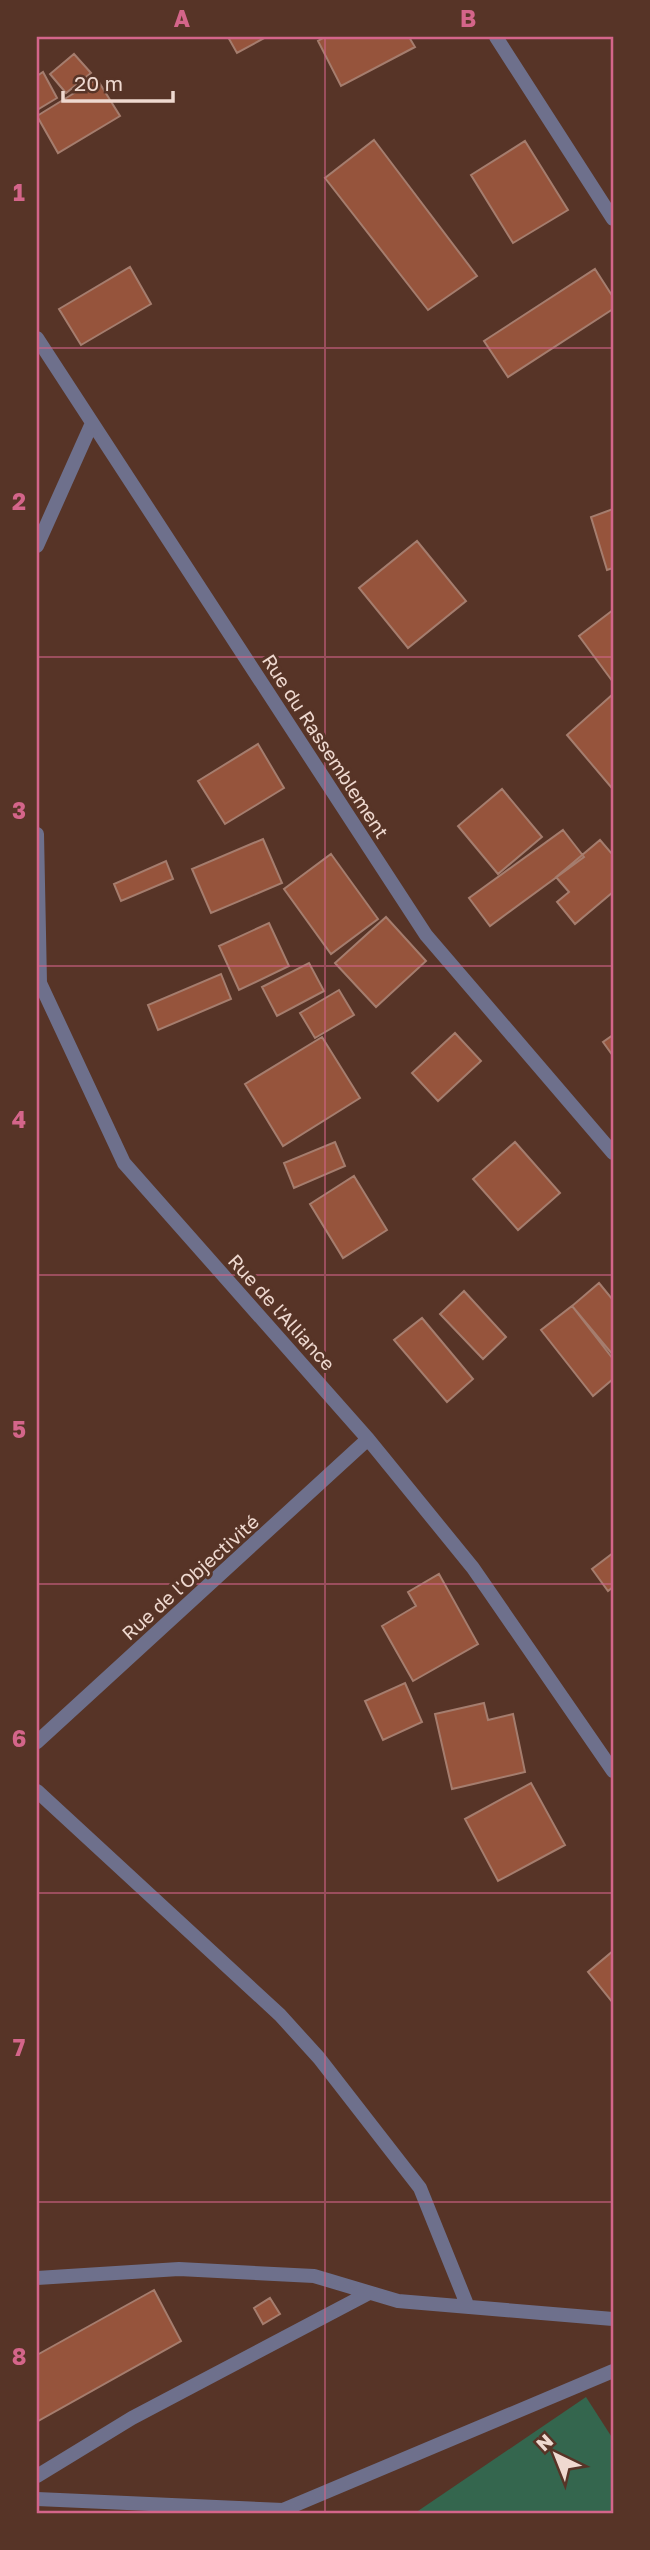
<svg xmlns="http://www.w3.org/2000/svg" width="650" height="2550" font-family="'Golos Text',sans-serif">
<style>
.green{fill:#34664e}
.building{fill:#96543c;stroke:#a57d6e;stroke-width:2}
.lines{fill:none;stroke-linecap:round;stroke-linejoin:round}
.street{stroke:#6e708c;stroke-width:14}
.grid{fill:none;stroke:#d4658a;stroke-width:2;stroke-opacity:0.55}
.labels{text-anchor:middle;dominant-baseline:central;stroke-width:6;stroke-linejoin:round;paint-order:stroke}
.street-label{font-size:19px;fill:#efd9d0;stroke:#573427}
.neatline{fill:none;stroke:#d4658a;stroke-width:2.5}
.grid-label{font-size:23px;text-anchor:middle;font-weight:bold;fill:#d4658a}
</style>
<rect width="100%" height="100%" fill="#573427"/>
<!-- green -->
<path class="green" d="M586,2397L613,2439V2513H415Z"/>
<!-- building -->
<path class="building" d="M228,37H266L237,53Z
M325,37H409L415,47L341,86L318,41Z
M74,54L91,73L66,93L50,74Z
M43,72L57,98L37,110V76Z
M97,79L120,116L58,153L37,116Z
M374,140L477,276L428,310L325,178Z
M525,141L568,210L513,243L471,175Z
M130,267L151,304L81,345L59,309Z
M595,269L613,297V309L508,377L484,341Z
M613,509V568L607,570L591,517Z
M417,541L466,601L408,648L359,588Z
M613,610V682L579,636Z
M613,694V785L611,787L567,735Z
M258,744L284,788L225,824L198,781Z
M502,789L542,837L498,874L458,826Z
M563,830L584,857L490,926L469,898Z
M263,839L282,883L211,913L192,869Z
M600,840L613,855V892L575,924L557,902L569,892L556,877Z
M331,854L378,919L331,954L284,889Z
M166,861L173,879L121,901L114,884Z
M386,917L426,961L376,1007L335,963Z
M269,923L289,966L239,990L219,946Z
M309,963L324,991L277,1016L262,987Z
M221,974L231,999L158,1030L148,1005Z
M339,990L354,1015L315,1038L300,1013Z
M455,1033L481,1061L438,1101L412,1073Z
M613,1035V1056L603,1042Z
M322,1037L360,1098L283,1146L245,1084Z
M335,1142L345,1166L294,1188L284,1163Z
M515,1142L560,1193L518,1230L473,1179Z
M354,1176L387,1230L343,1258L310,1204Z
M599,1283L613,1300V1355L572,1306Z
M464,1291L506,1337L483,1359L440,1314Z
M572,1306L613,1359V1379L593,1396L541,1330Z
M422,1318L473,1379L447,1402L394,1340Z
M613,1553V1587L608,1591L592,1569Z
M439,1574L478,1644L413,1681L382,1626L416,1606L408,1592Z
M405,1683L422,1722L383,1740L365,1701Z
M484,1703L488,1720L513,1714L525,1772L452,1789L435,1714Z
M531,1783L565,1845L498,1881L465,1819Z
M613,1951V2003L588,1972Z
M154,2290L181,2341L38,2421L37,2355Z
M270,2298L280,2314L263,2324L254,2308Z"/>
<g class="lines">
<!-- street -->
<path class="street" d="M496,37L613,219
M37,338L426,935L613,1153
M37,546L92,423
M37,834L40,983L124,1163L368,1439L473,1568L613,1771
M37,1742L368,1439
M37,1791L280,2015L319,2058L420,2188L468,2307
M37,2278L179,2269L314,2276L398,2301L613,2319
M37,2476L132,2418L369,2293
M37,2499L283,2510L613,2371"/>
</g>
<!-- grid -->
<path class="grid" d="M325,37V2513M37,348H613M37,657H613M37,966H613M37,1275H613M37,1584H613M37,1893H613M37,2202H613"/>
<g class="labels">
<!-- street labels -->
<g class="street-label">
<text transform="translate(326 746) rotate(57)">Rue du Rassemblement</text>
<text transform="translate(282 1312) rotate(48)">Rue de l'Alliance</text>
<text transform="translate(190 1577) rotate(-42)">Rue de l'Objectivité</text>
</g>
</g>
<!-- border -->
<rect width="650" height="2550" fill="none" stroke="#573427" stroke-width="77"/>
<!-- north arrow -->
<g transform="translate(556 2455) rotate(317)" stroke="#573427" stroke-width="5" paint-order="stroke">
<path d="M0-5L12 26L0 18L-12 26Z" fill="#efd9d0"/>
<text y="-10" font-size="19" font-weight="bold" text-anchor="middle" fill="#efd9d0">N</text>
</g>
<!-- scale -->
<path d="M63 91v10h110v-10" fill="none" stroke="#efd9d0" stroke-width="3.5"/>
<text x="74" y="91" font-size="21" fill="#efd9d0" stroke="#573427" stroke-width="5" paint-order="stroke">20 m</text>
<rect x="38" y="38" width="574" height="2474" class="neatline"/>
<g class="grid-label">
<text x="182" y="27">A</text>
<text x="468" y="27">B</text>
<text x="19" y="201">1</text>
<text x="19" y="510">2</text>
<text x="19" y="819">3</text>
<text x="19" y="1128">4</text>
<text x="19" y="1438">5</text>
<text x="19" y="1747">6</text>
<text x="19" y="2056">7</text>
<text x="19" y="2365">8</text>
</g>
</svg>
